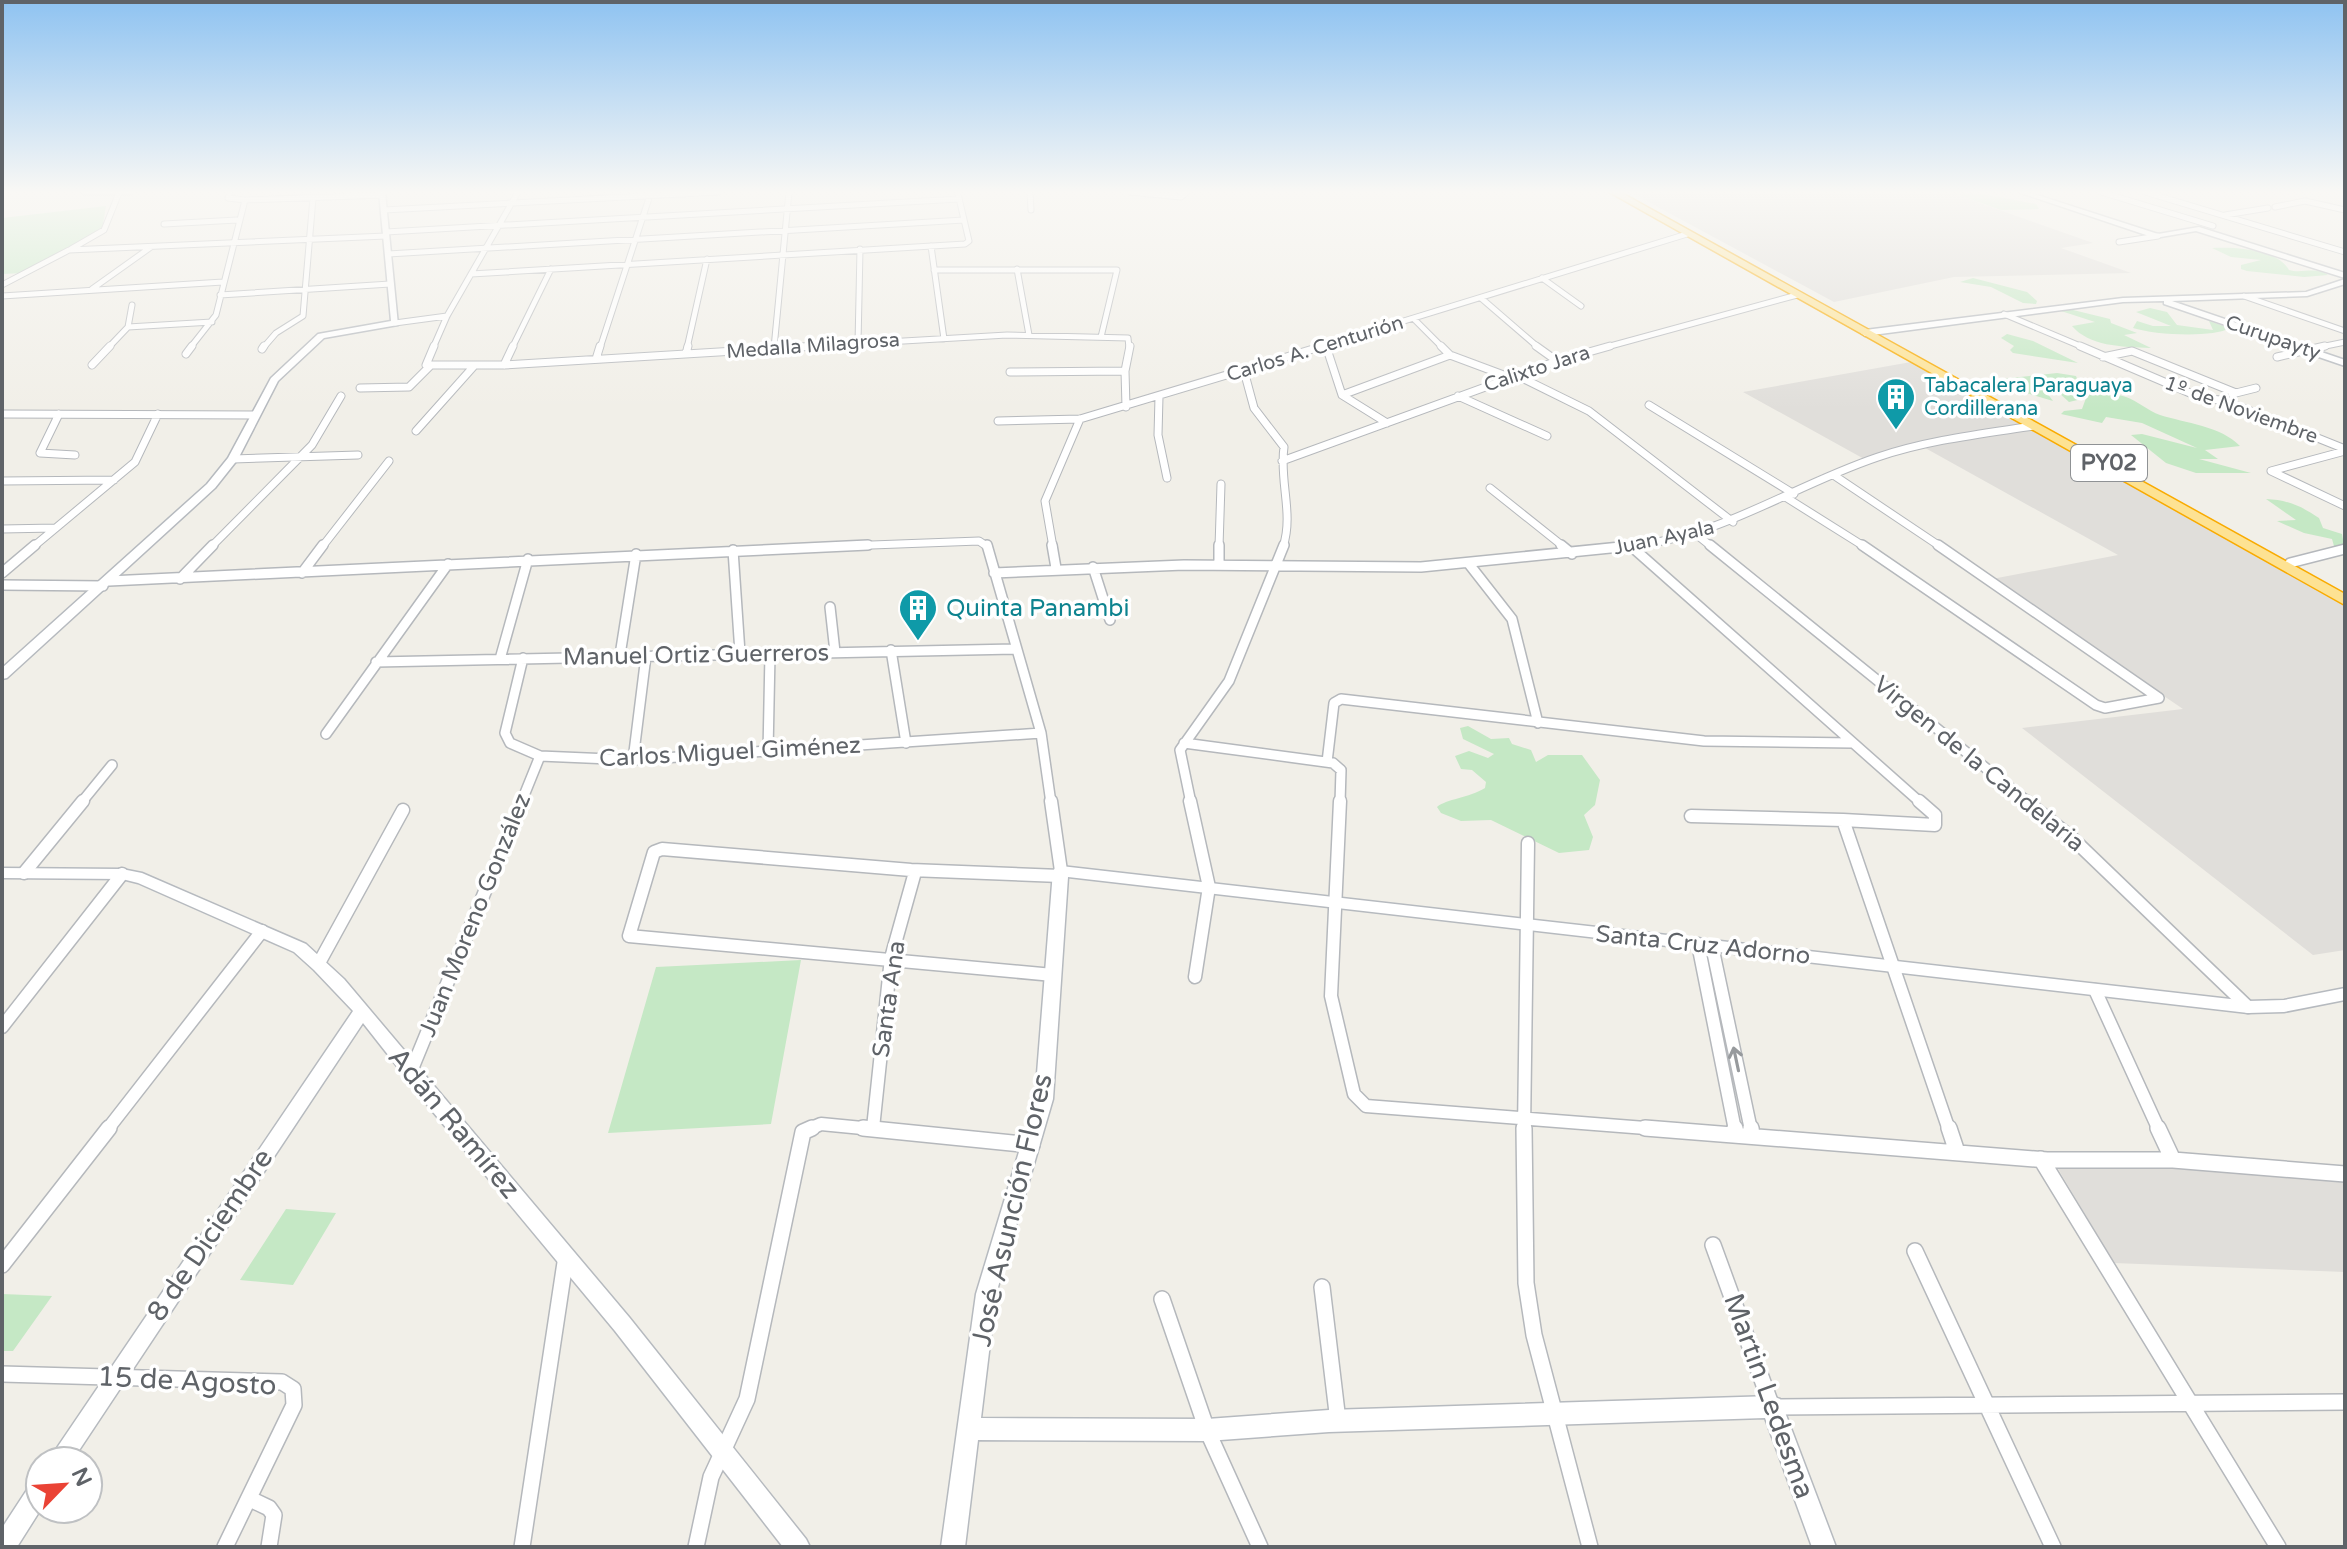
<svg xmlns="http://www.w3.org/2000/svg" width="2347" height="1549" font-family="'Varela Round',sans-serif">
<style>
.industrial{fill:#e0deda}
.green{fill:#c5e8c5}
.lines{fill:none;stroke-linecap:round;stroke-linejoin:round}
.street-far4-casing{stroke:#b5b8bc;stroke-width:7}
.street-far3-casing{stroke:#b5b8bc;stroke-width:9}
.street-far2-casing{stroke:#b5b8bc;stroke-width:12}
.street-far1-casing{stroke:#b5b8bc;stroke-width:15}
.street-casing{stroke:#b5b8bc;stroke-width:18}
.secondary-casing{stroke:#b6babf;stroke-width:3}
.highway-casing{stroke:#f9ab00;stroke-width:3}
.street-far4{stroke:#fff;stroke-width:5}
.street-far3{stroke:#fff;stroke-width:7}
.street-far2{stroke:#fff;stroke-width:9}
.street-far1{stroke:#fff;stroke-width:12}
.street{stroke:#fff;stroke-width:15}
.secondary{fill:#fff;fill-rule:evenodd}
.highway{fill:#fde293;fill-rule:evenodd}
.oneway{stroke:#979a9d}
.labels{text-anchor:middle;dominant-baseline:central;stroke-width:7;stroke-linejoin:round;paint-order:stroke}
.far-street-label{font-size:20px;fill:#5f6368;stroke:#fff}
.far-culture-label{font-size:20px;fill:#0d838f;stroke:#fff;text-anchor:start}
.shield{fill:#fff;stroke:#8f9295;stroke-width:2}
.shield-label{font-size:22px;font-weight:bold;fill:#5f6368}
.culture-label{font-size:24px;fill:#0d838f;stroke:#fff;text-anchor:start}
.street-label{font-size:24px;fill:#5f6368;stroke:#fff}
.near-street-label{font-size:28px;fill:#5f6368;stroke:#fff}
</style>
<rect width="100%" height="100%" fill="#f1efe8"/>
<!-- industrial -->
<path class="industrial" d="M1630,192H1948L2093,243L2061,248L2131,273L1954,277L1834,302Z
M1911,362L2345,606V950L2313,955L2022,728L2183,709L1992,579L2118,555L1918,444L1866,460L1743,392Z
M2051,1157L2345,1176V1272L2114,1263Z"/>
<!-- green -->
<path class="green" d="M1950,192C1978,192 2008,199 2036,204L2039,209L2001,210Z
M106,206L102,230L25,273L2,274V218Z
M2212,248C2237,247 2277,249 2289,270C2302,274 2316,266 2328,275L2304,277L2247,271L2241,269V265L2261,260L2231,257Z
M1973,278L2027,292L2037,301L2036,304L2023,303L1991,287L1960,282Z
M2065,308L2110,319L2111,323L2137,333L2124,335L2151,348C2121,347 2089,346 2072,326L2095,322L2061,311Z
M2150,308L2167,312L2177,325L2213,330L2209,321L2230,328C2213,338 2154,335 2133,328L2137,321L2153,326H2171L2136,312Z
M2007,334L2033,341L2078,363L2013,353L2010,350L2014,346L2001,338Z
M2057,373L2076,376L2078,381L2073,385L2091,395C2097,392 2117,394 2126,397C2138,401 2148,411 2160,415C2185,423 2221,426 2240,446L2205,450L2218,459H2199L2251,473H2196L2166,463L2131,435L2142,434L2197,448L2142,423L2106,417L2102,423L2061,414L2064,411L2082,409L2086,398L2069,402L2057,391L2047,393L2053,401L2023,392L2001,395L1974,382Z
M2266,499C2288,500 2301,506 2319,518L2323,528L2342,534L2345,551L2334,546L2332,539L2304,533L2277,521L2296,520Z
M1468,726L1491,739L1509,738L1512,744L1531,750L1536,762L1548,755H1582L1600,780L1595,805L1584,815L1593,837L1589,850L1559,853L1491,820L1461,821L1441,813L1437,807C1446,799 1469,798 1485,788L1486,782L1472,770L1461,769L1455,756L1469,751L1488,758L1494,754L1463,739L1460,728Z
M801,960L771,1124L608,1133L656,967Z
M286,1209L336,1213L293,1285L240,1280Z
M2,1294L52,1296L13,1351H2Z"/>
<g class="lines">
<!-- street-far4 casing -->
<g class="street-far4-casing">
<path id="street-far4" d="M84,192H130
M230,192L228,198L245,200
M1030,192L1031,210
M1130,192L1181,197L1187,192
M2101,192L2213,226
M2145,192L2345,252
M2275,207L2305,201L2345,210
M384,210L718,192
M2225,215L2268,208
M164,224L237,220
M386,232L959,199
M2119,242L2158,236
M931,246L944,339
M71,249L104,230L119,193
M388,254L964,220
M1017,269L1029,335
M934,270H1117L1101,337
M471,274L965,244L969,241L958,194
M1542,278L1581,306
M2,285L69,250L386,236
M92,289L151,247
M220,295L390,284
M2,296L223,282
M2244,296L2345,331
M1481,298L1539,348
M132,305L128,327L212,322
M2004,314L2085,348
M1414,319L1443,348
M395,323L447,316
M858,344L860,249
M108,348L128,327
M190,348L216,315L245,200L382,195
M263,348L276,333L303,316L313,198
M433,348L447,316L518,192
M512,348L551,269
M600,348L651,192
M687,348L707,259
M774,348L789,192
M783,348L1007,335L1128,338L1129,348
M1316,348L1687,234
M1603,348L1797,295
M2316,348L2345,342"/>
</g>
<!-- street-far3 casing -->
<g class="street-far3-casing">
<path id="street-far3" d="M434,346L426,365H504L817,346
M1326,346L1342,395L1387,423
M1441,346L1450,355L1509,377
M1536,346L1557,361
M2080,346L2204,399L2223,400L2345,449
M262,349L264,346
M186,354L192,346
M686,354L688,346
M2103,357L2132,351L2236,393
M2277,357L2325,346
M596,359L600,346
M92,365L110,346
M504,365L513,346
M1244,371L1254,408L1284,447C1279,481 1294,514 1283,547
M1010,372L1125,371
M1516,375L1589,411L1733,522
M360,388L409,387L430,366
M2232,394L2256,388
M1342,395L1450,355
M1458,396L1547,436
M1159,397L1158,435L1167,478
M1649,405L1794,494
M1126,407L1125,371L1130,346
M2,414L255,415
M59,414L40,453L75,455
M998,421L1080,419L1323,346
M416,431L474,366
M2345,451L2271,471L2345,506
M233,459L358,455
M1282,461L1557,361L1610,346
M1835,476L1941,547
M2,481L114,480
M1490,488L1564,547
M1787,498L1865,547
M2,529L55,528
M1697,535L1712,547
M33,547L135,462L158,414
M211,547L312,445L341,396
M322,547L389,461
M818,547L979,541L988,547
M1053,547L1045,501L1080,419
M1219,547L1221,484
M1627,547C1725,536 1789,487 1878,457C1928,440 1981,434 2033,426"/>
</g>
<!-- street-far2 casing -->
<g class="street-far2-casing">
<path id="street-far2" d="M987,545L1041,733L1051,803
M1052,545L1056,568
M1561,545L1572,554
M1710,545L2029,803
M1862,545L2096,705L2105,708L2159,698L1938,545
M1632,547L1921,803
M733,550L740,653
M2290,563L2345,549
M1469,564L1512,619L1538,723
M1219,565V545
M1093,567L1110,620
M2,573L35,545
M302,573L323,545
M994,573L1184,565L1421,567L1640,545
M180,579L213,545
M109,581L868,545
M2,585L103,586
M830,607L835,652
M891,650L906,743
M620,655L636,554
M523,658L505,733L510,743L540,756L633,760L1041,733
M500,659L528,559
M376,662L1015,649
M326,734L448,564
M1184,743L1333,763L1341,770L1340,803
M768,752L770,654
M633,760L646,656
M1327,762L1334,703L1341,699L1704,741L1853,743
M81,803L112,765
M521,803L540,756
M1191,803L1180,750L1229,681L1284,545"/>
</g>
<!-- street-far1 casing -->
<g class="street-far1-casing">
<path id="street-far1" d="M1051,801L1061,871
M1190,801L1209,887L1195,977
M1340,801L1331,996L1354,1094L1366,1106L1671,1130
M1919,801L1935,815V825L1843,820L1949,1130
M2026,801L2071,837L2248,1007
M1691,816L1843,820
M24,873L83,801
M1698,944L1735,1130
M1712,946L1751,1130
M319,963L403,810
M1053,975L629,936L654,852L662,849L911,870L1060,876
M2095,990L2159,1130
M2,1027L122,874
M410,1074L522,801
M873,1128L891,958L915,872
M107,1130L262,931
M807,1130L821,1124L883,1130
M1524,1130L1528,843"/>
</g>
<!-- street casing -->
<g class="street-casing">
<path id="street" d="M863,1128L1032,1145
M1524,1128L1526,1283L1534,1335L1590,1547
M1645,1128L2047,1160H2173L2345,1174
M1735,1128L1736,1134
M1751,1128L1752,1135
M1949,1128L1957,1152
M2158,1128L2173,1160
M2041,1159L2278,1547
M1713,1245L1772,1407L2345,1402
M1915,1251L2053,1547
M2,1265L109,1128
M1322,1287L1338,1421
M1162,1299L1207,1430L1260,1547
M2,1374L282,1382L293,1389L294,1405L225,1547
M250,1499L269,1508L274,1515L269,1547
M522,1547L566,1256
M696,1547L711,1477L747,1399L803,1132L812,1128"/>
</g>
<!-- secondary casing -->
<g class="secondary-casing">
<path id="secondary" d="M379,192H385L398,325L324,338L278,381L238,459L215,488L7,678L2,679V668L207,484L228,458L271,378L318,334L391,321Z
M2018,192H2028L2158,234L2199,227L2345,273V278L2196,231L2155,238Z
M2345,279V284L2307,296L2172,301L2345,360V366L2164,304V301L2123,302L1865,336L1861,333L1865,330L2123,298L2306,292Z
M1061,866L2248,1001L2284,1000L2345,988V1000L2284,1012L2248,1013L1068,877L1053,1099L996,1294L981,1418L1207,1419L1329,1410L1772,1396L1780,1399L1836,1547H1812L1765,1418L1329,1432L1207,1441L978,1440L965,1547H941L976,1294L1035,1099L1053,871L1056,867Z
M2,868L122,869L142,873L306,944L344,979L629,1317L806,1539L810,1547H783L615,1331L433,1112L363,1023L72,1461H48L353,1011L314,970L294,952L138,883L122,879L2,878Z
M40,1479L41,1509L17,1547H2V1528L32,1482Z"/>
</g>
<!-- highway casing -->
<g class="highway-casing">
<path id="highway" d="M1609,192H1620L2345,594V605Z"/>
</g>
<!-- street-far4 -->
<use href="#street-far4" class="street-far4"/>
<!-- street-far3 -->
<use href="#street-far3" class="street-far3"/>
<!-- street-far2 -->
<use href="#street-far2" class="street-far2"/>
<!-- street-far1 -->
<use href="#street-far1" class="street-far1"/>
<!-- street -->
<use href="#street" class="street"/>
<!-- secondary -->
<use href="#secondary" class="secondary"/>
<!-- highway -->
<use href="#highway" class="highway"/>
</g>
<!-- one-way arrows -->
<defs><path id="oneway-shaft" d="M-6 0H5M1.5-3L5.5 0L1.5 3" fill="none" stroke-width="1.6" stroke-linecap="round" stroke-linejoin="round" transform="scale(2)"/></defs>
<use class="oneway" href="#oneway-shaft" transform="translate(1736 1059) rotate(-102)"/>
<!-- sky -->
<linearGradient id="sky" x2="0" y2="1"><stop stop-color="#8fc3f1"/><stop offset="0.47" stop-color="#f9f8f5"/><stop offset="1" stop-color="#f9f8f5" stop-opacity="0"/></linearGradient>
<rect width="2347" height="409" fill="url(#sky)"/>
<!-- icons -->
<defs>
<g id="building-pin" transform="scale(2)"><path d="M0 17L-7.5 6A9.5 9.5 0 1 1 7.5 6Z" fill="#0f9aa8" stroke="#fff"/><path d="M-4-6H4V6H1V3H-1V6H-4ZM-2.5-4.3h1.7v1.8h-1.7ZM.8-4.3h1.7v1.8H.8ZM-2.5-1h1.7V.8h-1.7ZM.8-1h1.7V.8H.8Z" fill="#fff"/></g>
</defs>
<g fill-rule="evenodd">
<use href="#building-pin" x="1896" y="397"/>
<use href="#building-pin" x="918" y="608"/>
</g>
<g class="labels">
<!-- far-street labels -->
<g class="far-street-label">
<text transform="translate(2273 338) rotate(19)">Curupayty</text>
<text transform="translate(813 346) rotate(-4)">Medalla Milagrosa</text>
<text transform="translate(1315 349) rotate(-17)">Carlos A. Centurión</text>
<text transform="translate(1537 369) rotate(-18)">Calixto Jara</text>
<text transform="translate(2241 410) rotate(20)">1º de Noviembre</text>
<text transform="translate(1664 538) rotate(-12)">Juan Ayala</text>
</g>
<!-- far-culture labels -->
<g class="far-culture-label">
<text x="1924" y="386">Tabacalera Paraguaya<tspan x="1924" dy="23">Cordillerana</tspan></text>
</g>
<!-- shield labels -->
<rect class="shield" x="2071" y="445" width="76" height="36" rx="6"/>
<g class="shield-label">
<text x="2109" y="463">PY02</text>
</g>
<!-- culture labels -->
<g class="culture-label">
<text x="946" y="608">Quinta Panambi</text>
</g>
<!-- street labels -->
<g class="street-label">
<text transform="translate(696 655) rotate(-1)">Manuel Ortiz Guerreros</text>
<text transform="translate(730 752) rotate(-3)">Carlos Miguel Giménez</text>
<text transform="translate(1979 764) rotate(39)">Virgen de la Candelaria</text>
<text transform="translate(475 915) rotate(-68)">Juan Moreno González</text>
<text transform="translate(1703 945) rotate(6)">Santa Cruz Adorno</text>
<text transform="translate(889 999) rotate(-82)">Santa Ana</text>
</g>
<!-- near-street labels -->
<g class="near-street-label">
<text transform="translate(454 1123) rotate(50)">Adán Ramírez</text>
<text transform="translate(1012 1210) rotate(-77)">José Asunción Flores</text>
<text transform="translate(210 1235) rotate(-56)">8 de Diciembre</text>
<text transform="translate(187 1381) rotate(3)">15 de Agosto</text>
<text transform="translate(1769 1396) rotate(70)">Martin Ledesma</text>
</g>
</g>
<!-- border -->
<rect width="2347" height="1549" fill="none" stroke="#5f6368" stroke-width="8"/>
<!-- north arrow -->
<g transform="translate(64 1485) rotate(65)"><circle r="38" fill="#ffffff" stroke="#bfc1c3" stroke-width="2"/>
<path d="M0-6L14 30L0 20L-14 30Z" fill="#ea4335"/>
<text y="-12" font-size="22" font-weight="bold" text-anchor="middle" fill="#5f6368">N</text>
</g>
</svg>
